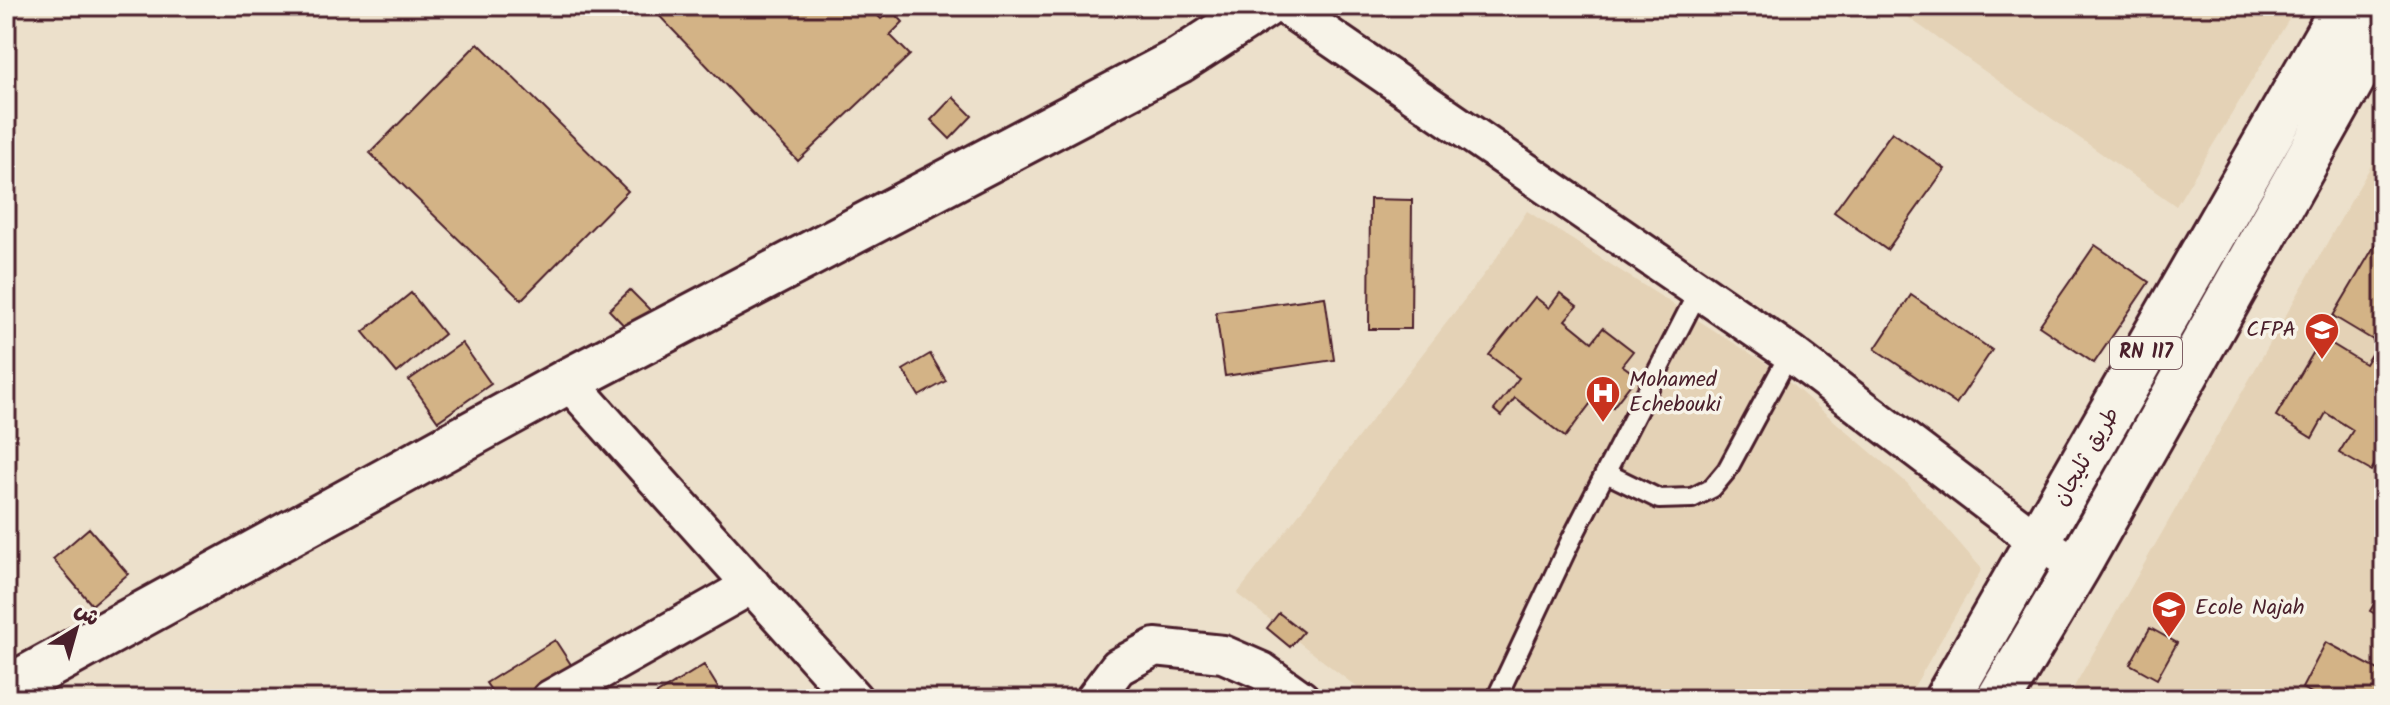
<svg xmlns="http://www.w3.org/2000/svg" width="2390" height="705" font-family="Kalam,'Playpen Sans Arabic',sans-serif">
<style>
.built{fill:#e4d2b6}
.building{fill:#d3b386;stroke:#4a1f2b;stroke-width:2}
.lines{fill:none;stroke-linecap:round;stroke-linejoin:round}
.service-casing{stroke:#4a1f2b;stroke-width:24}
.minor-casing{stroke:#4a1f2b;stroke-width:42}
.tertiary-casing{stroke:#4a1f2b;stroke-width:50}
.primary-casing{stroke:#4a1f2b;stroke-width:50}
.service{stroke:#f7f3e8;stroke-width:18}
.minor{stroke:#f7f3e8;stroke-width:36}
.tertiary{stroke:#f7f3e8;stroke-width:44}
.primary{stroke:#f7f3e8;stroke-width:44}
.labels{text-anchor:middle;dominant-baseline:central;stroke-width:7;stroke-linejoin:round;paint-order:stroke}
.shield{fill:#f7f3e8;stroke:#7e5f64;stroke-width:2}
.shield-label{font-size:20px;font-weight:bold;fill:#4a1f2b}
.poi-label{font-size:22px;fill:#4a1f2b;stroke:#f7f3e8;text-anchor:start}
.street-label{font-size:22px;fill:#4a1f2b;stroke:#f7f3e8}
</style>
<rect width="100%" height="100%" fill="#ece0cb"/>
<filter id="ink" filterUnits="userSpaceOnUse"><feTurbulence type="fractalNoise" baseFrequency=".0125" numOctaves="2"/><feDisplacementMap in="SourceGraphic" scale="16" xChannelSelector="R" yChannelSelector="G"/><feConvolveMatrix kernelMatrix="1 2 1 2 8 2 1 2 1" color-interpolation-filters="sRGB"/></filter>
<g filter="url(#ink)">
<!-- built -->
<path class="built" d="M1892,6H2297L2176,206Z
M2384,143V699H2067L2135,580Z
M1527,211L1770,366L1907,483L1982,569L1907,699H1372L1237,594L1495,260Z"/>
<!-- building -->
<path class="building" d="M650,6H868L881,19L892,10L903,22L890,35L910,55L798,161Z
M478,43L628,191L521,300L370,153Z
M953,97L972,116L950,139L931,120Z
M1892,132L1945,169L1887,250L1834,212Z
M1370,199L1412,200L1411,329H1369Z
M2384,230V448L2371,471L2339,453L2353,430L2326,413L2312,438L2276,416L2322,338L2365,364L2378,343L2333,316Z
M2095,245L2149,282L2094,363L2039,326Z
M630,290L661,321L639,341L609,310Z
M411,293L444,334L397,373L363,332Z
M1560,293L1577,306L1565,320L1592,342L1603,328L1633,351L1622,365L1637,376L1613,407L1597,395L1565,437L1515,398L1501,416L1494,410L1519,378L1489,355L1535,297L1549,308Z
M1911,295L1992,350L1956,404L1875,349Z
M1325,297L1334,360L1225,376L1216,312Z
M462,343L491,384L438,421L409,380Z
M930,354L946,381L919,396L903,370Z
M89,528L128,574L92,605L53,559Z
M2384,587V619L2370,611Z
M1279,613L1303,632L1290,647L1267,628Z
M2150,628L2177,643L2157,679L2130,664Z
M555,640L581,680L551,699H497L486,683Z
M2326,642L2384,673V699H2322L2302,688Z
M704,665L725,699H649Z"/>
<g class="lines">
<!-- service casing -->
<g class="service-casing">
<path id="service" d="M1606,473L1659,499L1692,498L1712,488L1727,470L1790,353
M1496,699L1570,542L1698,292"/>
</g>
<!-- minor casing -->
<g class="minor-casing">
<path id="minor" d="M1285,6L1790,353L2039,542L2078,566
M568,381L854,699
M550,699L752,585
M1094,699L1118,667L1155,647L1223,654L1262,671L1301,699"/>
</g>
<!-- tertiary casing -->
<g class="tertiary-casing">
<path id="tertiary" d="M6,689L568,381L1180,60L1264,6"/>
</g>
<!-- primary casing -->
<g class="primary-casing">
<path id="primary" d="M1947,699L2344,6
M1999,699L2078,566L2384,23"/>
</g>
<!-- service -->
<use href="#service" class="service"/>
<!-- minor -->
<use href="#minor" class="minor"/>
<!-- tertiary -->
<use href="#tertiary" class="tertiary"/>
<!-- primary -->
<use href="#primary" class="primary"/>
</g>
</g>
<!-- icons -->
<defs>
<g id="university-pin" transform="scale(1.8)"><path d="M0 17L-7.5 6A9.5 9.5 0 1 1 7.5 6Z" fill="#c8321e" stroke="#f7f3e8"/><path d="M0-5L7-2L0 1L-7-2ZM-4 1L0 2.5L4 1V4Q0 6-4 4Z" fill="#fff"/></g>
<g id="hospital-pin" transform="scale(1.8)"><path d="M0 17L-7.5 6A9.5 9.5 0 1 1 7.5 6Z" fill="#c8321e" stroke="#f7f3e8"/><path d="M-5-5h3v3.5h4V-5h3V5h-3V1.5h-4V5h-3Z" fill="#fff"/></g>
<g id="school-pin" transform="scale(1.8)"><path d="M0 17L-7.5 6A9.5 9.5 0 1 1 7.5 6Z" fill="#c8321e" stroke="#f7f3e8"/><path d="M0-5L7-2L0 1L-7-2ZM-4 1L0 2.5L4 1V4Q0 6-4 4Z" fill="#fff"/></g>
</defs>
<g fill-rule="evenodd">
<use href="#university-pin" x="2322" y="330"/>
<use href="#hospital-pin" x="1603" y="393"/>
<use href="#school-pin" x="2169" y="608"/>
</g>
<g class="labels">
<!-- shield labels -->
<rect class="shield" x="2110" y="337" width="72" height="32" rx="6"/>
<g class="shield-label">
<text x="2146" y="353">RN 117</text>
</g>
<!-- poi labels -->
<g class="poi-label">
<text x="2296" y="330" text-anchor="end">CFPA</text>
<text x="1629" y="380">Mohamed<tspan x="1629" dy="25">Echebouki</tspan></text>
<text x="2195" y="608">Ecole Najah</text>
</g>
<!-- street labels -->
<g class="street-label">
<text transform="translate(2087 457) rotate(-60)">طريق ثليجان</text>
</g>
</g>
<!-- margin -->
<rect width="2390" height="705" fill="none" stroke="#f7f3e8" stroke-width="32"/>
<rect x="16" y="16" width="2358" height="673" fill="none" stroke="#4a1f2b" stroke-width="3" filter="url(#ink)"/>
<!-- north arrow -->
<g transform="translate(76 629) rotate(37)" stroke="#f7f3e8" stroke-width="6" paint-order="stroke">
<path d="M0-6L14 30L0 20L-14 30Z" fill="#4a1f2b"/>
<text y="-12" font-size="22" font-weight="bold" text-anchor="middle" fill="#4a1f2b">ش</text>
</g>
</svg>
